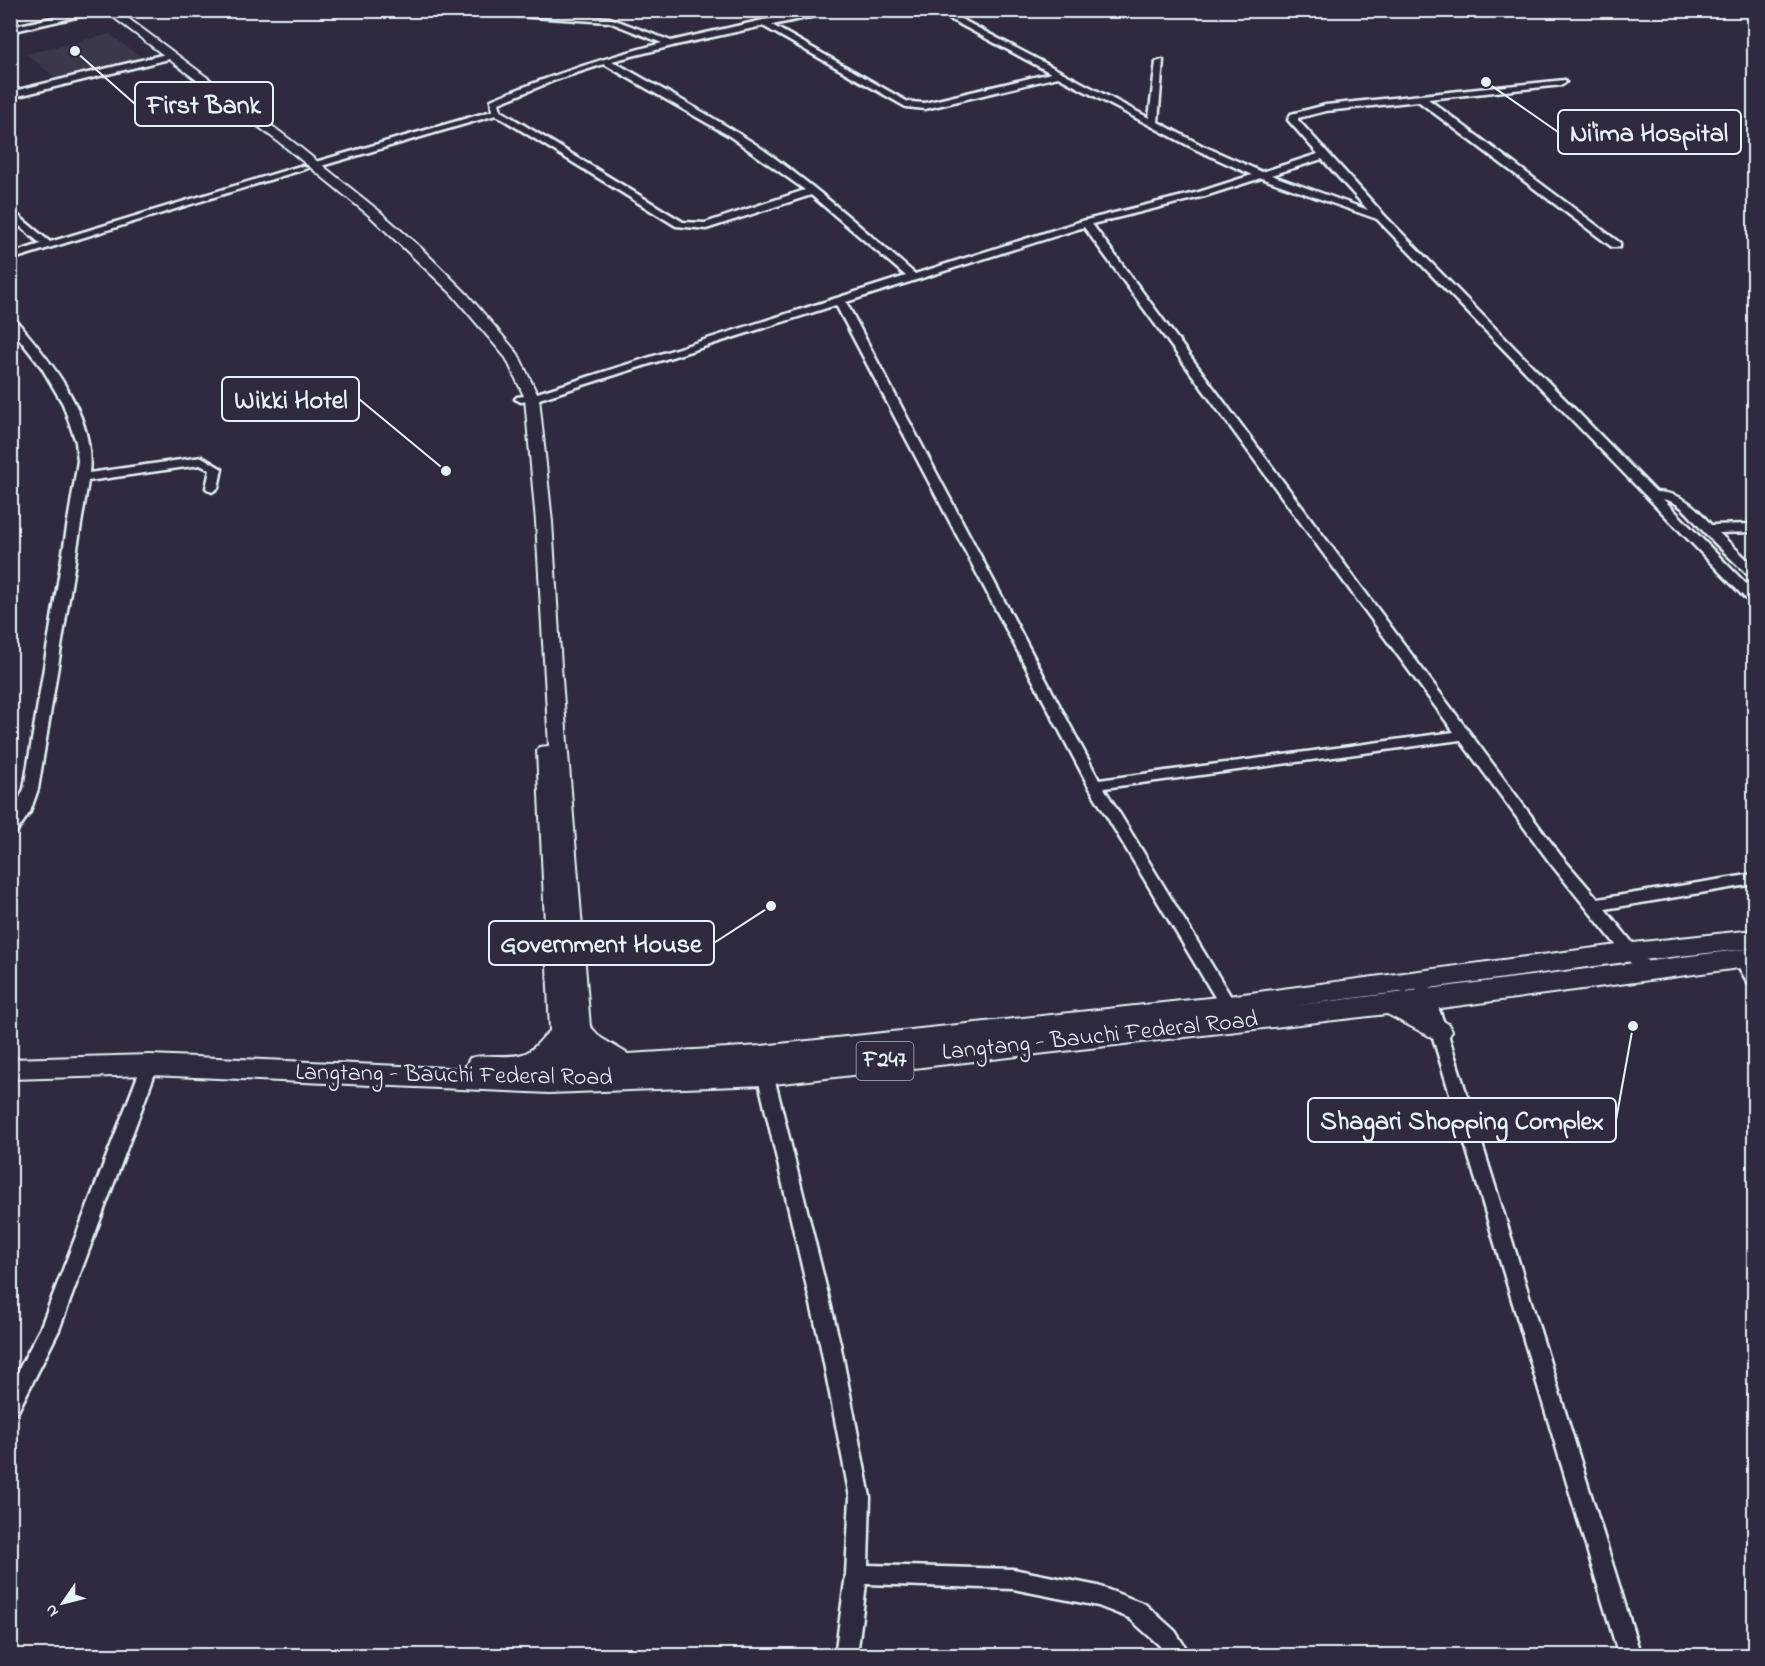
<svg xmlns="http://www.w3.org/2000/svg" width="1765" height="1666" font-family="'Indie Flower',sans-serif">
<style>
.built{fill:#3b3749}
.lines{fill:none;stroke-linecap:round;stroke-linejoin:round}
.minor-casing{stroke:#e8f1f8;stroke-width:5}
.tertiary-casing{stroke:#e8f1f8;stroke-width:4}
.primary-casing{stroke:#e8f1f8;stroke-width:4}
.minor{fill:#2f2a3d;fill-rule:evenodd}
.tertiary{fill:#2f2a3d;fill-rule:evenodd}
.primary{fill:#2f2a3d;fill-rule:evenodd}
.labels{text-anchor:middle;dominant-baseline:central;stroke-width:6;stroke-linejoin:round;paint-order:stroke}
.shield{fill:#2f2a3d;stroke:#b0b5c0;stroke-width:1.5}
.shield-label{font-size:22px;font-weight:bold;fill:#e8f1f8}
.street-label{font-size:24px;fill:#e8f1f8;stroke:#2f2a3d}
.leader{fill:none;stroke:#e8f1f8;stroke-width:2}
.callout-dot{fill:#e8f1f8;stroke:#2f2a3d;stroke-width:2}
.callout{fill:#2f2a3d;stroke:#e8f1f8;stroke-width:2}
.callout-label{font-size:26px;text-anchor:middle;font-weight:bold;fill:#e8f1f8}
</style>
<rect width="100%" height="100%" fill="#2f2a3d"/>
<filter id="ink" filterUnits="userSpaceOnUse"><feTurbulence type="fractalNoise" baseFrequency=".0167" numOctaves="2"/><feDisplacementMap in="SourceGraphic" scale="12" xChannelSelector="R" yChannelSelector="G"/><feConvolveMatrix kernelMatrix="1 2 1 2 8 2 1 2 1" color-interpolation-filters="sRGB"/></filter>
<g filter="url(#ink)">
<!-- built -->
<path class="built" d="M110,34L142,58L57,79L26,54Z"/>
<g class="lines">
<!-- minor casing -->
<g class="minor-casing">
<path id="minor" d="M89,10H107L10,32V27Z
M421,10H480L610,18L671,41L763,20L824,10H845L772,25L908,102L925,103L1051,73L933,10H944L1149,118L1156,62L1163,60L1158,122L1201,145L1262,172L1318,154L1288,120L1291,114L1326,105L1565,80L1566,82L1562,85L1428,99L1620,243V247H1612L1418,101L1326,111L1298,118V120L1385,216L1656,492C1682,493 1696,506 1711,525L1754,524V532L1719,533L1754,566V577L1749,576C1734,561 1718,547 1704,532C1691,518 1683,503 1663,499L1754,592V603L1749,602L1377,219L1261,178L1205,196L1092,224L1561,856L1598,899L1754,874V884L1605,909L1653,968L1655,972L1653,976H1641L1551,864L1460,740L1104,788L1236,1005L1234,1009H1222L1088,785L836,305L536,400L521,402L515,399L517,397L531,395L906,276L811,195L706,229L676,226L496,115L318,167H312V163L492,111L491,100C547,77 603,58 662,43L609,22ZM763,26L906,107L925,109L1058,77L1195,149L1252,175L1199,192L1082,221L915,274C863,229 812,183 755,144C709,114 660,88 612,61L676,45ZM604,64L728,135L805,190L705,223L683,222L501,111L499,103L558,79ZM1322,159L1368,210L1271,175ZM1084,227L1454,732L1099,780L846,302Z
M170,53L174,56L173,58L10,98V92Z
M300,166L308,168L10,260V254L41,244L10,218V209L50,242Z
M10,317L14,318C49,359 96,415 89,473L202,457L222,469L218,488L212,492L206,488L210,470L200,465L88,481L38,789L30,812L15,834L10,836V819L24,789L78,461L76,442L63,404L42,368L10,327Z
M1742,953L1748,955L1754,966V985L1748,983L1734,959L1736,955Z
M1424,985L1430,987L1432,991L1447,1031L1641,1656H1619L1431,1031L1416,991L1418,987Z
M150,1059L156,1061L158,1065L59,1330L17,1413L10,1415V1386L40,1329L142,1065L144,1061Z
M763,1059L769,1061L771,1065L840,1343L870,1497L868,1565L1013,1569L1098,1586L1145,1604L1175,1631L1191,1656H1167L1159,1645L1129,1618L1098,1606L1013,1589L866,1584L857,1656H835L846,1574L850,1497L820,1343L755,1065L757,1061Z"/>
</g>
<!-- tertiary casing -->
<g class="tertiary-casing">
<path id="tertiary" d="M104,10H117L292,141L379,211L421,248L467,294L518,354L539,398L552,522L561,667L592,1052C584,1066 573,1082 554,1077L551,1071L562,1060L554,1058L551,1052L537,751L539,747L549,746L536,522L525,398L506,358L451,293L370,216L284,146Z"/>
</g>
<!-- primary casing -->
<g class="primary-casing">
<path id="primary" d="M1754,930V948L1633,961L1293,1006L1754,948V966L1426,1010L1448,1024L1452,1031L1448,1038L1439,1041L1387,1014L765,1085L549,1093L150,1075L10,1079V1059L150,1055L469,1069L466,1065L470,1058C487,1053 508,1059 523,1054C542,1048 546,1021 569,1028L580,1022L589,1025L601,1038L628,1054L761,1046L1228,996L1633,943ZM572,1040L586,1054H560Z"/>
</g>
<!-- minor -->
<use href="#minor" class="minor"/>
<!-- tertiary -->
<use href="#tertiary" class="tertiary"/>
<!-- primary -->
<use href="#primary" class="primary"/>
</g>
</g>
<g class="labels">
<!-- shield labels -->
<rect class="shield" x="856.5" y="1042" width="57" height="38" rx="4.5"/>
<g class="shield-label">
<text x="885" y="1061">F247</text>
</g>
<!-- street labels -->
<g class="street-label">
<text transform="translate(1100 1037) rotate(-6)">Langtang - Bauchi Federal Road</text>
<text transform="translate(454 1076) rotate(1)">Langtang - Bauchi Federal Road</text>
</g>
</g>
<!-- callouts -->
<path class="leader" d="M75 51L135 104M1486 82L1558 132M446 471L359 399M771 906L714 943M1633 1026L1616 1120"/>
<g class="callout-dot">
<circle cx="75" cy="51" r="6"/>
<circle cx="1486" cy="82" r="6"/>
<circle cx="446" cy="471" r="6"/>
<circle cx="771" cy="906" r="6"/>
<circle cx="1633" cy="1026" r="6"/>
</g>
<g class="callout">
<rect x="135" y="82" width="138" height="44" rx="6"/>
<rect x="1558" y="110" width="183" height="44" rx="6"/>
<rect x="222" y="377" width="137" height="44" rx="6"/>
<rect x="489" y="921" width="225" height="44" rx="6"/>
<rect x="1308" y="1098" width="308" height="44" rx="6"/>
</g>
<g class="callout-label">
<text x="204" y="113">First Bank</text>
<text x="1649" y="141">Ni'ima Hospital</text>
<text x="291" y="408">Wikki Hotel</text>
<text x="601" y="952">Government House</text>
<text x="1462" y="1129">Shagari Shopping Complex</text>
</g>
<!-- margin -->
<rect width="1765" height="1666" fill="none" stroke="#2f2a3d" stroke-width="36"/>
<rect x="18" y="18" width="1729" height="1630" fill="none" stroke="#e8f1f8" stroke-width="2" filter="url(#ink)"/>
<!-- north arrow -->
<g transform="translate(63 1603) rotate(235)" stroke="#2f2a3d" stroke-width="4.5" paint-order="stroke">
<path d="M0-4.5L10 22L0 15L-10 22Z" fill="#e8f1f8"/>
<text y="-9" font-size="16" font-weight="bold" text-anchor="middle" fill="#e8f1f8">N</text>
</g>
</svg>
